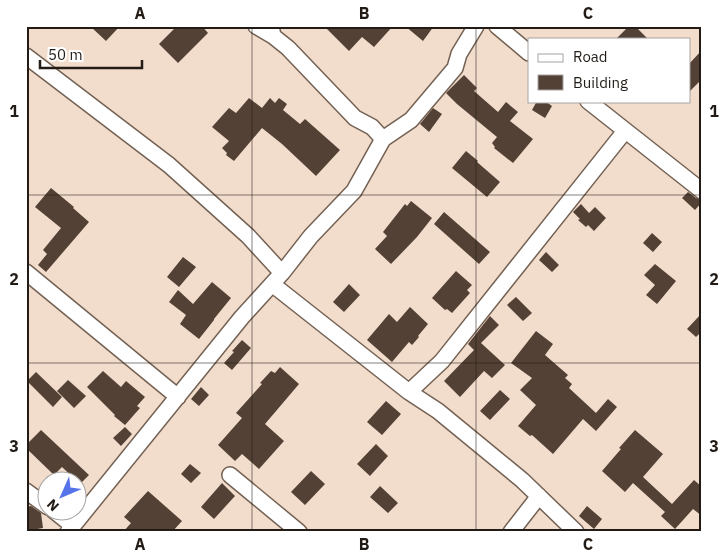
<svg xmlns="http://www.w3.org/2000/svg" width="728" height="558" font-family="'IBM Plex Sans',sans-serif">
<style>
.building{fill:#524134}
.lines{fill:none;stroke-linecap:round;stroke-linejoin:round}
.minor-casing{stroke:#736153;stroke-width:18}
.minor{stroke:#fff;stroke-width:15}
.grid{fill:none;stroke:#231c16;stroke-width:1;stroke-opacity:0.55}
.neatline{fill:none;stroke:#231c16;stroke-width:2}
.grid-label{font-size:16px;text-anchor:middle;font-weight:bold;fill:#231c16}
</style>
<rect width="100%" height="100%" fill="#f2ddcd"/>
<!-- building -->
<path class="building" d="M90,26H120L106,41Z
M177,26H202L208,33L178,63L159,44Z
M324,26H393L374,47L362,37L349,51Z
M405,26H434L423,41Z
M629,26H635L648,39H616Z
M702,50V79L689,92V64Z
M464,75L477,88L474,91L498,112L506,102L518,112L510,121L533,139L513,163L494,148L495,147L492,143L497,137L457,104L446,93Z
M249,98L262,108L270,98L275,103L279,98L287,104L283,110L300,124L305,119L340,150L316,176L282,144L262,128L234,161L226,155L227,153L222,148L229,141L212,127L229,108L236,113Z
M537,101H545L552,106L545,118L532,110Z
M433,108L442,114L429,132L420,124Z
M466,151L478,161L477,162L500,182L487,197L452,168Z
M51,188L74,207L73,208L89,222L46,272L38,265L47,254L43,250L61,228L35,207Z
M688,192L696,198L702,200V202L695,210L682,198Z
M411,201L432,218L417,237L391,264L375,249L387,236L383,232L405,204L407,206Z
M581,204L589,213L595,207L606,218L594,231L588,225L586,227L578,220L580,219L573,212Z
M444,212L490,252L479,264L434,224Z
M652,233L662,242L653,252L643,243Z
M546,252L559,265L552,272L539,260Z
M183,257L196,267L179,287L167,277Z
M655,264L676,281L657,304L646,295L655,285L644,275Z
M456,271L472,285L467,290L470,293L452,313L447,309L445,310L432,298Z
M212,282L231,298L214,319V320L199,339L180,324L186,315L169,302L178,290L193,304Z
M349,284L360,295L344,312L333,302Z
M516,297L532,313L523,321L507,305Z
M410,307L428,324L418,336L419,337L412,345L409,342L392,362L367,340L389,314L397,322Z
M702,313V331L696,337L687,329Z
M490,316L499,325L481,343L505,365L492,378L484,371L460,397L444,381L474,350L468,344Z
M536,331L553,344L545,355L568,375L565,378L572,384L569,388L596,413L608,399L617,407L596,431L583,419L553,454L532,435L530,436L518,426L536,405L520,390L532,378L511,363Z
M242,340L251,348L232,370L224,363L234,352L232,351Z
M280,367L299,384L265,424L284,441L259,469L242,454L235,461L218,445L242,418L236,413L262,384L260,383L271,371L275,373Z
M103,371L121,387L126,381L145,397L137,406L140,408L125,425L114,416L115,415L87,387Z
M36,372L62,397L53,407L27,381Z
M68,380L86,396L74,408L57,391Z
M201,387L209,395L199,406L191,399Z
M500,390L510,399L490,420L480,411Z
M386,401L401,414L382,435L367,422Z
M125,427L132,434L121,446L113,438Z
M41,430L89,475L80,484L62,467L54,475L26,448V445Z
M635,430L663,454L643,477L672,504L694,480L702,487V516L693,509L675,529L661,516L665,512L633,483L625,492L602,471L621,449L619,448Z
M376,444L388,456L370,476L357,464Z
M190,464L201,473L191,483L181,474Z
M311,471L325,484L305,505L291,492Z
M222,483L235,496L214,519L201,507Z
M380,486L398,503L388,513L370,497Z
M148,491L182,521L172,532H123L131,523L124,517Z
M31,506L41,513L43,528L26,531V507Z
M587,506L602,519L594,529L579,516Z"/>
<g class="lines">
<!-- minor casing -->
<g class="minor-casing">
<path id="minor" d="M256,26L273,36
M271,26L273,36L288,48L355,118L372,127L383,139
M497,26L529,53
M26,56L169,165L248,236L282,273
M588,101L702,191
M26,272L178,397
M272,284L409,392L438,411L522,480L576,532
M409,392L442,361L625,131
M230,475L299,532
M26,491L48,507
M53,510L73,526
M68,532L242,317L282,273L311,236L354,191L383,139L411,120L455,68L459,54L476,26
M511,532L539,496"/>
</g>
<!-- minor -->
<use href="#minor" class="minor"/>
</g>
<!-- grid -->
<path class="grid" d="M252,26V532M476,26V532M26,195H702M26,363H702"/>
<!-- border -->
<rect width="728" height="558" fill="none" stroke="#ffffff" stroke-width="55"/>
<!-- legend -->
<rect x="528" y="38" width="162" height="65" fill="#ffffff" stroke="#a7a4a2"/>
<rect x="538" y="54" width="25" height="8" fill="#ffffff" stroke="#a7a4a2"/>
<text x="573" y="62" font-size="15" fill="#231c16">Road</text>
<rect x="538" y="75" width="25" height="15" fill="#524134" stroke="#a7a4a2"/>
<text x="573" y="88" font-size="15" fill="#231c16">Building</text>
<!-- north arrow -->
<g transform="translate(62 496) rotate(225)"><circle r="24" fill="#ffffff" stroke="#a7a4a2"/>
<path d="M0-4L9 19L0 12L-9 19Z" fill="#5773e9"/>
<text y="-8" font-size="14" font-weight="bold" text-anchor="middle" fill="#231c16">N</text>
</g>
<!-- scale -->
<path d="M40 60v8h102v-8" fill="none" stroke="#231c16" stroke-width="2.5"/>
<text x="48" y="60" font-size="15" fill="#231c16" stroke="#ffffff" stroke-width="4" paint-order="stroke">50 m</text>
<rect x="28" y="28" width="672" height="502" class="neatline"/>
<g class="grid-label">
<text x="140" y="19">A</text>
<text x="364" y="19">B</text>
<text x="588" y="19">C</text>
<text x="14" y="117">1</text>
<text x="714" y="117">1</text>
<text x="14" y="285">2</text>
<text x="714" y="285">2</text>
<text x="14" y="452">3</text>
<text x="714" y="452">3</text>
<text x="140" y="550">A</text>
<text x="364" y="550">B</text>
<text x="588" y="550">C</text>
</g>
</svg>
